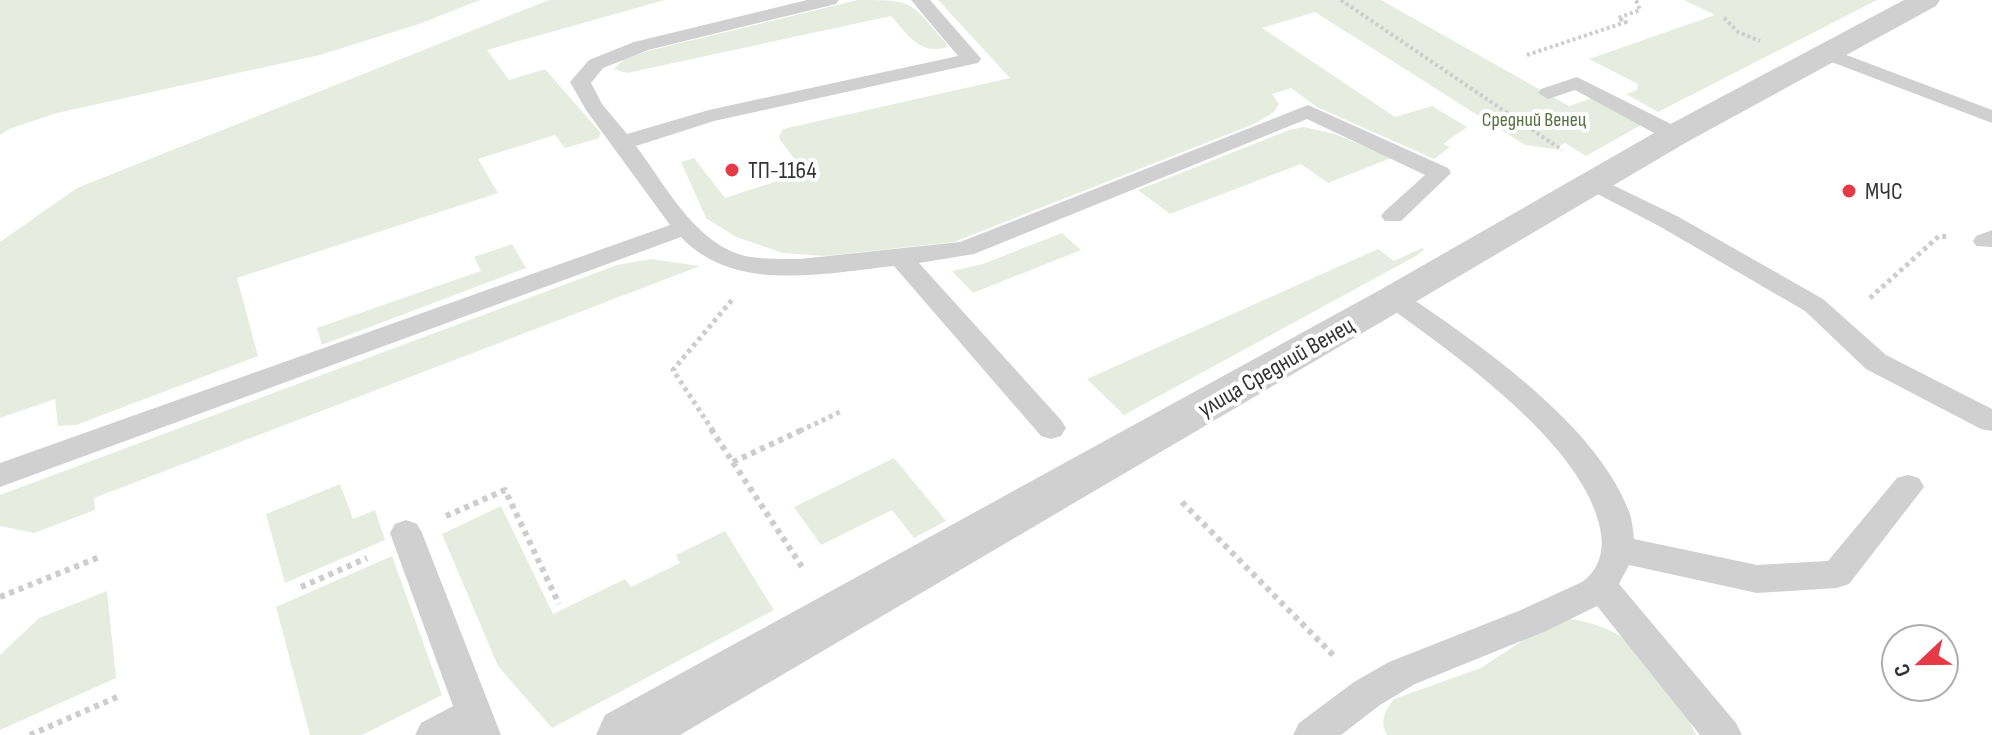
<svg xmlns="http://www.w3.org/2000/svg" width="1992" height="735" font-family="'Sofia Sans Condensed',sans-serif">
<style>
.green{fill:#e6ecdf}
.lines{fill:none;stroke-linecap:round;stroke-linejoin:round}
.path-far2{stroke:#cdcdcd;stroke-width:4;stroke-dasharray:3 3;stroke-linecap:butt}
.path-far1{stroke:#cdcdcd;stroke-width:5;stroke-dasharray:4 4;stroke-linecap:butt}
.path{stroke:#cdcdcd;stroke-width:6;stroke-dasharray:5 5;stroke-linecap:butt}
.service{fill:#d0d0d0;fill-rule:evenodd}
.minor{fill:#d0d0d0;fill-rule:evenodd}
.poi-dot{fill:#e63946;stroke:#fff;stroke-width:3}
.labels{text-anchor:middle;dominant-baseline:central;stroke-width:8;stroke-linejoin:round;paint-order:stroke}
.far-park-label{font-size:20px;fill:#56703f;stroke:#fff}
.poi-label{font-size:24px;fill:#333;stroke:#fff;text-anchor:start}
.street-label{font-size:24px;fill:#333;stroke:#fff}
</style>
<rect width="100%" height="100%" fill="#fff"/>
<!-- green -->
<path class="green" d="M0,0H480L419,24L320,55L57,113L9,129L0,135Z
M549,0H665L487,50L509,80L545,69L600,132L599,138L565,148L555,135L478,159L498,193L237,278L258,356L76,425L58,426L55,399L0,418V242L77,188Z
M858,0C915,0 909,1 946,43L947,47C920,56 907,34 891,16L627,73L614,69L625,58L648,51Z
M938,0H1381L1569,106L1593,98L1641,125L1586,156L1565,143L1554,149L1525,145L1315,12L1262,28L1395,117L1432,106L1467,127L1443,144L1450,147L1434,159L1317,107L1291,88L1272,94L1279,104L1274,112L1254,124L954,242L825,256L783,253L736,237L706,218L681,162L694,158L725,198L805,172L780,140L779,136L783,129L1010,78Z
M1684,0H1877L1658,112L1626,94L1637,90L1638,84L1589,59L1715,15Z
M1304,127L1335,134L1391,158L1328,183L1301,164L1170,214L1138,190L1289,130Z
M1062,233L1081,250L973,293L952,271L983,264Z
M512,244L526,268L322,345L317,328L481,271L474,257Z
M1422,248L1424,250L1416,256L1124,415L1087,379L1378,249L1394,261Z
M651,259L700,266L94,498L95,510L34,533L0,526V495L617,265Z
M894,458L946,521L914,538L892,510L821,545L794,507Z
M340,484L353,519L375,510L385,540L285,583L266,514Z
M501,506L553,614L625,579L631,587L680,563L676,555L725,531L774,610L552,728L498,666L442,534Z
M392,556L442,695L362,735H310L276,607Z
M107,591L116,678L0,730V655L39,618Z
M1569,619C1636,627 1670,677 1696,735H1387C1379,721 1385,711 1394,699L1481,668L1528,637Z"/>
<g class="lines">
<!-- path-far2 -->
<path class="path-far2" d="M1341,0L1519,121
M1724,18L1738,32L1760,41
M1527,55L1626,22L1618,18L1640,10L1636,0
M1527,126L1562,150"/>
<!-- path-far1 -->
<path class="path-far1" d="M1870,298L1939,236L1948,237
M713,431L673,370L732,300
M800,431L842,411"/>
<!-- path -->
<path class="path" d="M711,429L804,570
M733,462L804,429
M1182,502L1336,658
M446,516L505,490L559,604
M301,587L367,558
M0,597L102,556
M30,735L117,697"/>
<!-- service -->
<path class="service" d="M807,0H839L836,4L648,50L603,68L591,83L602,104L627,134L709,110L958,56L911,0H930L978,55L981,59L978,63L714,121L636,146C664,183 692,238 738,254C757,260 780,259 800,259L960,242L1308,105L1448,168L1451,173L1401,221H1385L1381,216L1385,211L1425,175L1307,119L974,254L919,263L1061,420L1066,428L1061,436L1051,439L1041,436L894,266C825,273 734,294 681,237L0,487V463L670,225L586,110L570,82L589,60L634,42Z
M1828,48L1992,110V123L1821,58L1818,54Z
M1577,77L1683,130L1686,135L1675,142L1667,140L1575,90L1548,99L1538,93L1541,89Z
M1594,176L1677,216L1823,299L1886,355L1992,409V431L1981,429L1866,369L1805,311L1659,226L1586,188L1582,183L1586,178Z
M1992,230V247L1976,246L1973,241L1976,236Z
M1395,290L1404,293C1479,344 1594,423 1628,509C1632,518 1633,529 1634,539L1757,565L1828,561L1897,478L1908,475L1919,478L1924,487L1849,584L1837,588L1757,593L1629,565L1619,584L1736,723L1742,735H1700L1597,606L1546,631L1415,684L1380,705L1341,735H1293L1299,723L1354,682L1389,662L1521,610L1582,582C1598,571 1604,552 1601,534C1589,448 1453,353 1386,305L1382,299L1386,293Z
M406,520L417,524L422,533L501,735H415L421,723L453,706L390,533L395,524Z"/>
<!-- minor -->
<path class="minor" d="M1904,0H1940L1936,6L1687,142L680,735H596L605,715L1380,290L1663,128Z"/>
</g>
<!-- markers -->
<g class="poi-dot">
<circle cx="732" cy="170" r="8"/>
<circle cx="1849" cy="191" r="8"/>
</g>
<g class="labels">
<!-- far-park labels -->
<g class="far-park-label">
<text x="1534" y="120">Средний Венец</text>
</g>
<!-- poi labels -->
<g class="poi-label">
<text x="748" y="170">ТП-1164</text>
<text x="1865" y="191">МЧС</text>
</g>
<!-- street labels -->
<g class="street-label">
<text transform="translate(1276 367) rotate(-30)">улица Средний Венец</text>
</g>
</g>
<!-- north arrow -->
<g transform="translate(1920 663) rotate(248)"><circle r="38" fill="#ffffff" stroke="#adadad" stroke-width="2"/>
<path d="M0-6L14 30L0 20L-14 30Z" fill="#e63946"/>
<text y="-12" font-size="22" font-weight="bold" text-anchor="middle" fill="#333333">С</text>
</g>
</svg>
